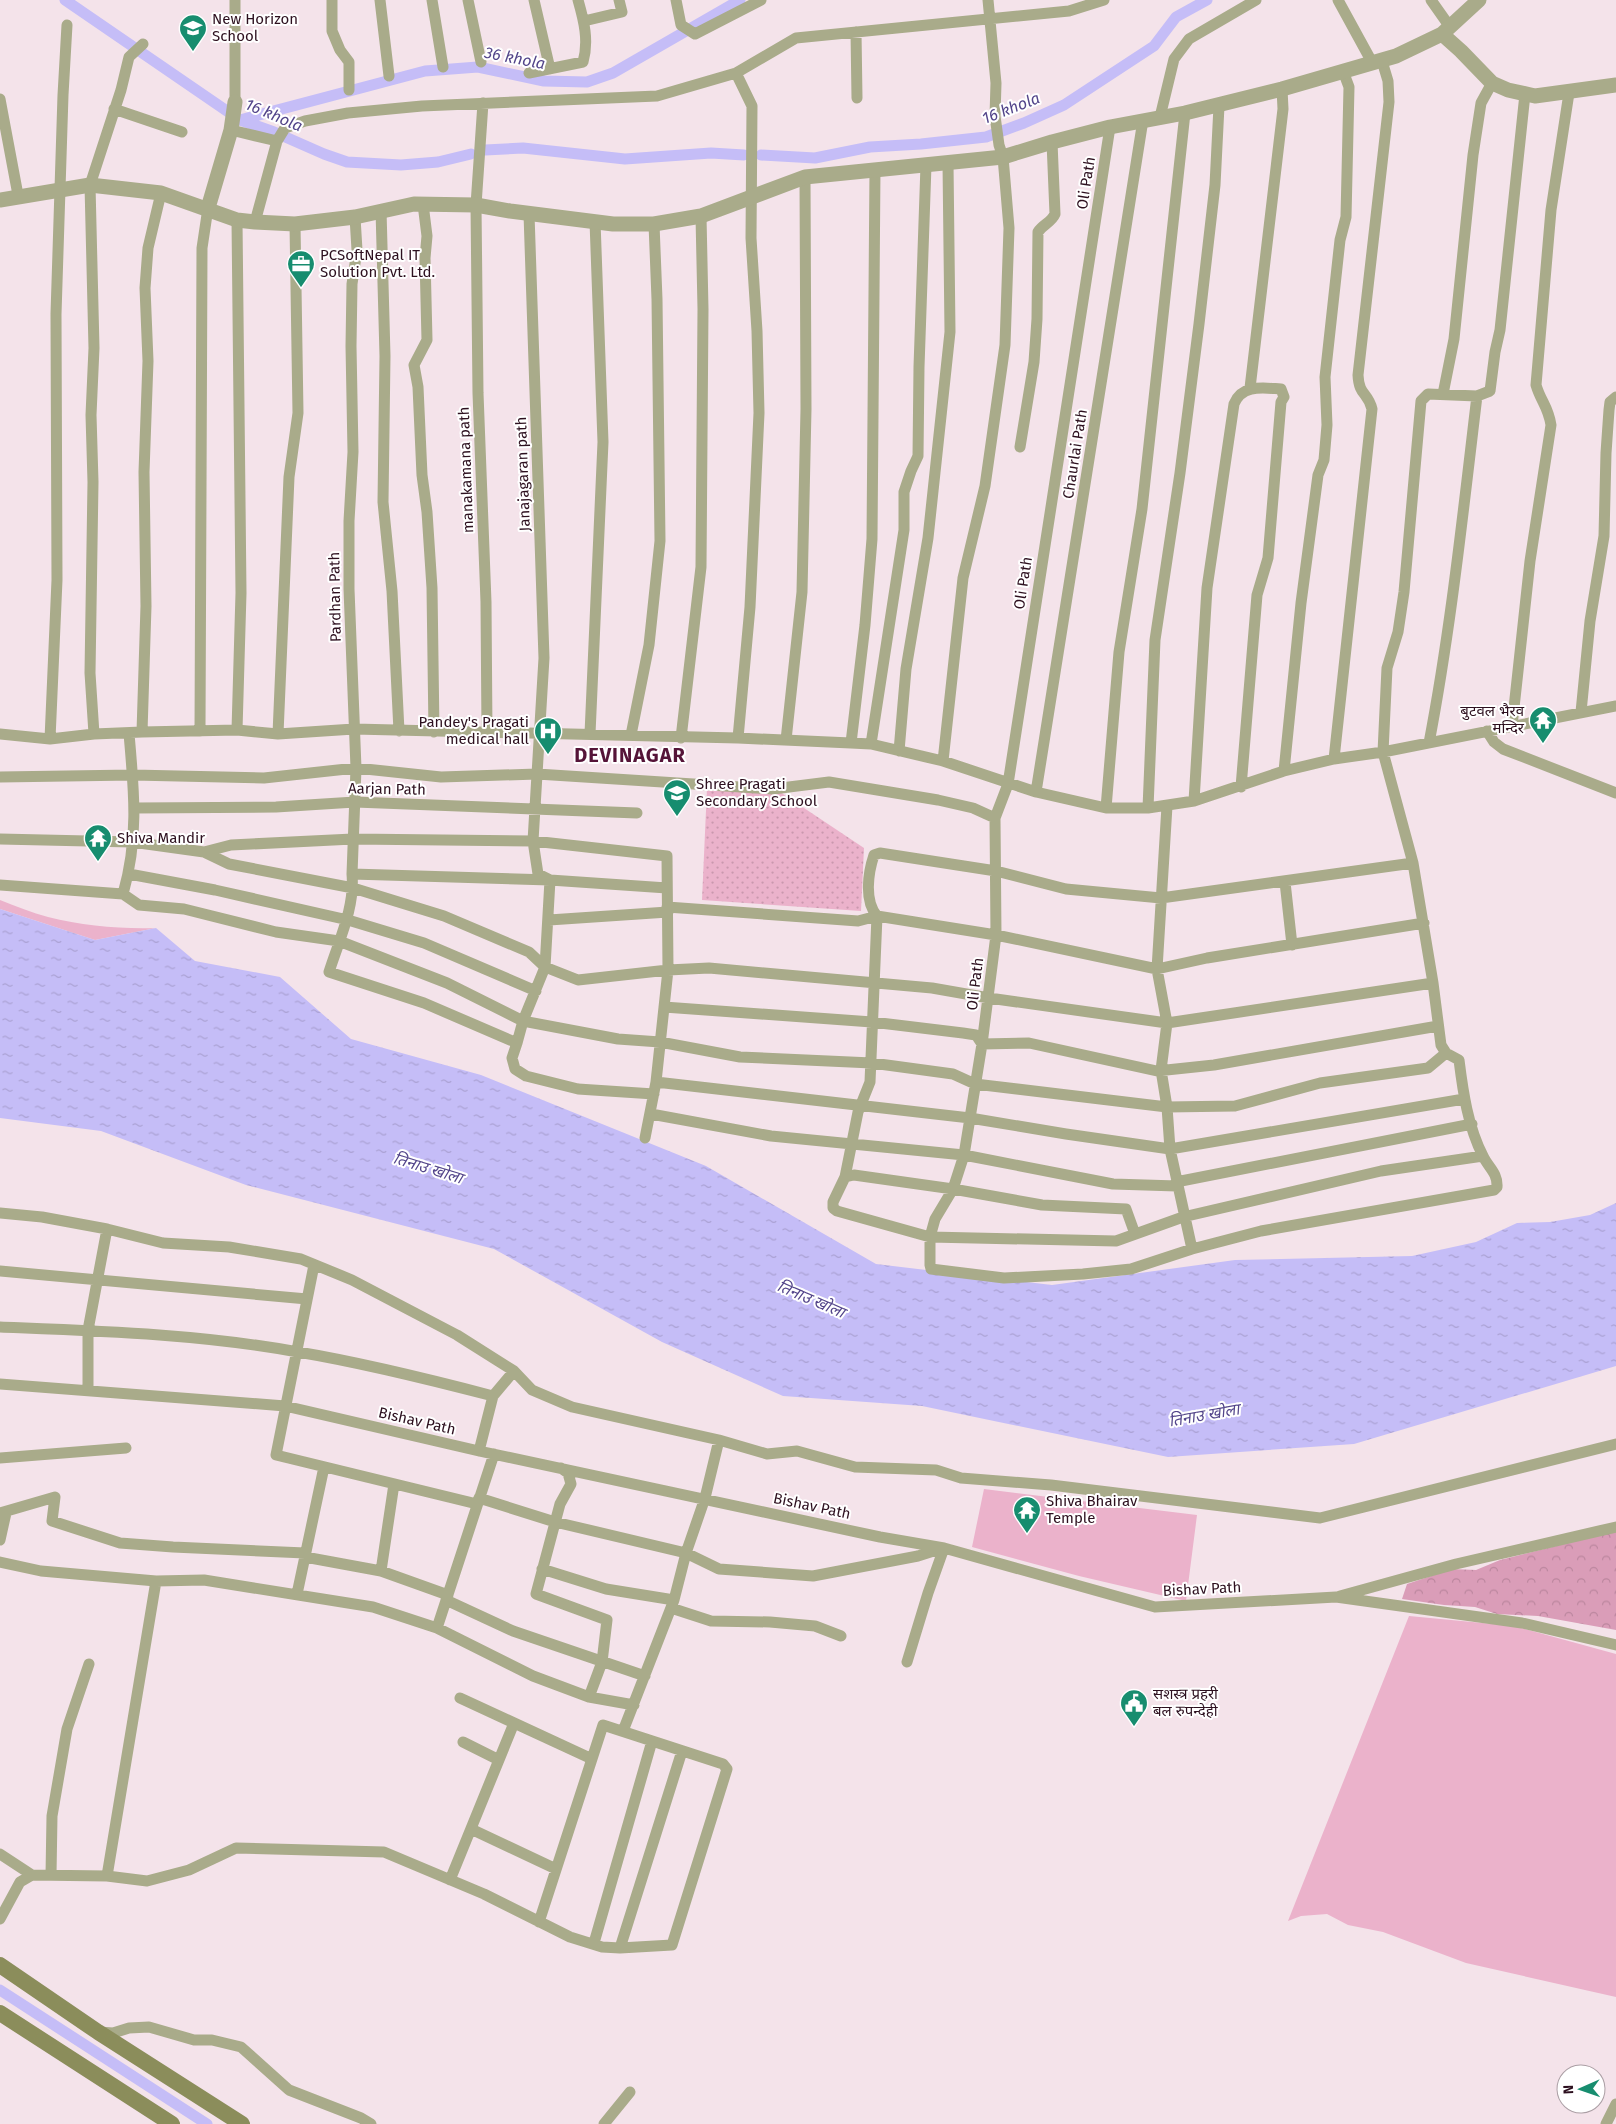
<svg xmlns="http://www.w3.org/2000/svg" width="1616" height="2124" font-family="'Fira Sans','Noto Sans Devanagari',sans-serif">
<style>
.grass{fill:#ebb2cb}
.forest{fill:url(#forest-crowns)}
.park{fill:url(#park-dots)}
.water{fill:url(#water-ripples)}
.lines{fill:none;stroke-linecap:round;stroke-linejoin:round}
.canal{stroke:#c5bdf7;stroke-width:11}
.minor{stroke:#a9ab8a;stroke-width:11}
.tertiary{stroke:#a9ab8a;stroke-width:15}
.secondary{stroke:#8b8d5b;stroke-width:16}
.labels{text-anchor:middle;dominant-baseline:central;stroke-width:4;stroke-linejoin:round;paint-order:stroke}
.poi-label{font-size:15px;fill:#2d101f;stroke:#fff;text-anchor:start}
.street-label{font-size:15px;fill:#2d101f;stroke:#fff}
.water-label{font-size:16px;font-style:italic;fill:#53458a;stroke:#fff}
.district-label{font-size:20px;font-weight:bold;letter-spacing:1px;fill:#551438;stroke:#fff}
</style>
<defs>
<pattern id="forest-crowns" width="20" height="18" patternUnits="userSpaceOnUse" patternTransform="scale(1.25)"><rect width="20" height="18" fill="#da9db8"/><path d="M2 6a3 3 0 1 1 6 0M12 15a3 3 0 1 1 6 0" fill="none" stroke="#bb869e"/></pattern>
<pattern id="park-dots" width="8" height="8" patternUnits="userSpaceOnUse" patternTransform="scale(1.25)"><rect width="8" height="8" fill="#ebb2cb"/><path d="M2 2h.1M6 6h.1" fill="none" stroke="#ca98ae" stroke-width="1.8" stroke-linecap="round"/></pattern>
<pattern id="water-ripples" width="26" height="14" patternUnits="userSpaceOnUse" patternTransform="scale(1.25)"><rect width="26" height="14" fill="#c5bdf7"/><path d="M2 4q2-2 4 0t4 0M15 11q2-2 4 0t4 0" fill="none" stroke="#aaa1d3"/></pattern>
</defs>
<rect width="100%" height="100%" fill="#f4e3ea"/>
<!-- grass -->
<path class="grass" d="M0,900C16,906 32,913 48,917C83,926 120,929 156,928L95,940L0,909Z
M984,1489L1197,1515L1186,1601L1079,1576L972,1547Z
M1409,1616L1514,1626L1616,1654V1997L1466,1963L1383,1932L1348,1925L1327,1914L1301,1916L1288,1921Z"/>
<!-- forest -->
<path class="forest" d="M1616,1531V1630L1538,1616L1497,1614L1475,1607L1444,1605L1402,1599L1407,1584L1452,1569L1476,1570L1500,1560Z"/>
<!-- park -->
<path class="park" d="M707,788L780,792L864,848L861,911L702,900Z"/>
<!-- water -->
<path class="water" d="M0,909L95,940L156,928L195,961L280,977L351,1039L481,1075L706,1166L876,1264L1052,1285L1235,1260L1412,1256L1476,1242L1517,1223L1550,1222L1590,1215L1616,1203V1366L1354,1444L1168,1457L922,1406L783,1396L662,1342L494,1249L246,1185L101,1131L0,1118Z"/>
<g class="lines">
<!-- canal -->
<path class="canal" d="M65,0L240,120L274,132L324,154L347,162L401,165L438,162L471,154
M240,120L425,71L478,67L544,81L587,82L613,73L740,0
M485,150L523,148L625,159L711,153L744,155
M761,155L815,158L870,147L921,144L986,137L1024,123L1064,105L1154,46L1176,17L1207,0
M0,1990L207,2124"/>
<!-- minor -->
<path class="minor" d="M332,0V31L340,50L349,62V90
M380,0L389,76
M432,0L443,67
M468,0L481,62
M534,0L550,69
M676,0L681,25L695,34L761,0
M1338,0L1373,64
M1431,0L1450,27
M584,21L622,12L619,0
M856,32L857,98
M529,73L583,62C589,41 584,21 578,0
M736,73L752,106L751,238L757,331L759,413L750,607L738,738
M0,99L18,195
M235,102V0
M483,103L476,205L478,393L486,602L487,733
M114,109L182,132
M1160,117L1174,59L1189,39L1256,0
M1110,127L1008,784L995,818L996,935L982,1044L964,1155L953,1189L935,1219L930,1237V1265L931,1269L1004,1278L1083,1274L1131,1269L1192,1249L1261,1231L1494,1190L1497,1187C1498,1173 1488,1167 1483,1156C1468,1127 1463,1092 1459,1060L1446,1053L1441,1045L1433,983L1413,863L1383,752L1387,668L1398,632L1404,592L1421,401L1428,394L1477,396
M231,130L277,141
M423,204L427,236L425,258L427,340L414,365L418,387L422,475L427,512L432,588L434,732
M381,210L385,356L383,502L392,591L399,731
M529,214L544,658L533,841L538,874L550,880L545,967L523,1021L517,1043L512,1058L515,1069L526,1076L578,1089L654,1094
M355,217L357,250L352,284L351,346L353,452L349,521V589L356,768L352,874C355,908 339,940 329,972L424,1003L517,1043
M237,220L241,593L237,730
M255,222L277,141L285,128L305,121L348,113L422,106L657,96L736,73L796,38L1069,11L1104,0
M1250,388L1283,109L1282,89
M1443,394L1454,339L1473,155L1481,103L1492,83
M1020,447L1034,362L1037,319L1038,232C1043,224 1051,223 1055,214L1052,142
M1581,712L1590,621L1604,536L1606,453L1609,410L1610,402L1616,397
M1512,726L1530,561L1551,425C1548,406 1541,402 1536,385L1551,210L1569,93
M200,731L202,248L208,208
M1487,731L1494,742L1503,749L1616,793
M142,732L146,606L144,472L148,361L145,288L148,248L161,193
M0,734L50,739L94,734L142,732L237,730L278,734L354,729L738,738L851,743L871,744L943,761L1036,792L1106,808H1148L1194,801L1284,771L1334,759L1383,752L1616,706
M94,734L90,673L93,482L91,415L94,348L90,185L121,90L129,57L143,44
M278,734L289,477L298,413L295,224
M590,734L603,442L595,221
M631,735L649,645L660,541L657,299L654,224
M681,738L701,567L703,309L701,216
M50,739L57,580L56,314L63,95L67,25
M786,740L802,592L806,409L805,177
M851,743L865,625L872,539L875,169
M1429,743C1451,628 1463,512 1477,396L1490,391L1495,352L1500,330L1525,94
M871,744L904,530V492L911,471L918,456L919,367L926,165
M899,751L906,669L928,538L950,332L948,163
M1334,759L1372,409C1368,392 1359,396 1358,375L1389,102L1388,81L1382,61
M943,761L963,578L985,486L1005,345L1009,228L1003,157L999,145L995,116L996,83L988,0
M1284,771L1301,603L1318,475L1324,460L1327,425L1325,377L1340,240L1346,217L1349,87L1343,71
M0,777L133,775L264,778L356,768L441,777L537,774L773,789L829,782L938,800L973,808L995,818
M1036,792L1143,120
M1194,801L1207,588L1234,404C1242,384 1263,388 1281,389L1284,397L1281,402L1268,558L1257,595L1241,787
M1167,806L1157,969L1167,1023L1161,1070L1167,1107L1170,1149L1192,1249
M135,808L276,807L355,802L637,813
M1106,808L1119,652L1142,509L1185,113
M1148,808L1155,640L1180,473L1199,324L1215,185L1219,106
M0,839L132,842L204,852L231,845L353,839L533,841L667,856L668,970L656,1082L645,1138
M204,852L229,864L353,888L444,916L529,952L545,967L578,980L668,970L709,968L932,988L989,998L1167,1023L1433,983
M1413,863L1161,898L1066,889L996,871L880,853L874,855C868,873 864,901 877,916L870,1082L858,1112L845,1177L833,1202V1208L837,1211L930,1237L1116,1241L1183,1217L1381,1171L1483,1156
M129,874L215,890L348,920L424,943L536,991
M352,874L550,880L667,888
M1285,882L1292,945
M0,885L123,894L139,905L184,909L276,932L339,941L447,983L523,1021L618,1039L660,1042L740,1057L872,1063L953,1074L975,1084L1167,1107L1235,1106L1320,1083L1428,1068L1446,1053
M123,894C139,838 134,790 129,734
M667,907L858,921L877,916L996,935L1157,969L1207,958L1424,923
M549,920L668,912
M664,1007L872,1022L963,1033L976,1035L982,1044
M982,1044L1029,1043L1157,1071L1214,1065L1438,1026
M656,1082L970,1118L1066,1134L1170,1149L1464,1099
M651,1114L771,1136L964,1155L1113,1184L1177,1186
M845,1177L854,1175L953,1189L1042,1205L1126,1209L1135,1234
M1176,1182L1472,1124
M0,1213L42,1217L107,1229L163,1243L229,1247L301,1259L352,1280L457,1335L514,1371L532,1390L572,1407L719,1440L767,1454L797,1451L855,1467L936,1470L961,1478L1051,1485L1320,1518L1616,1444
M314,1265L276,1455L477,1504
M0,1271L307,1299
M0,1327C99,1331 200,1334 298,1352C364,1363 428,1379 493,1396
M0,1384L285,1406L479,1451L880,1537L944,1548L1155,1607L1336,1597L1522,1623L1616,1645
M88,1390V1330L107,1229
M479,1451L493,1396L514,1371
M0,1458L126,1448
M561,1468L568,1473L571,1484L560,1504L536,1594L607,1620L602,1662L589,1697
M479,1498L555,1522L686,1553L719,1569L813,1576L918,1556L943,1548
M0,1513L55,1497L52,1521L120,1543L173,1547L305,1553
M0,1540L6,1513
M305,1557L381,1571L448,1595
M0,1562L41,1571L156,1581L204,1580L373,1607L437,1628L533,1676L589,1697L634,1705
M542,1569L606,1589L674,1600
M381,1571L394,1484
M297,1594L324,1467
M1340,1596L1456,1564L1616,1527
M446,1600L513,1631L645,1676
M671,1608L711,1621L770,1622L815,1626L841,1636
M437,1628L494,1454
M907,1662L928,1593L944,1548
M460,1698L592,1759
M623,1731L674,1600L686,1553L705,1498L719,1440
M463,1742L499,1760
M471,1829L556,1869
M0,1854L32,1875
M51,1875L52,1816L67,1729L89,1664
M107,1876L147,1881L189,1870L236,1848L384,1852L484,1894L570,1937L602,1947L620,1948L672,1945L727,1769L723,1764L603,1725L539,1922
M450,1880L514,1723
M0,1919L20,1882L32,1875L107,1876L156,1581
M594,1943L652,1741
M620,1948L682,1751
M99,2032L113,2033L129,2028L149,2027L194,2040H212L241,2047L289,2090L361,2118L371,2124
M604,2124L630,2092
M1606,2124L1616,2104"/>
<!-- tertiary -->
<path class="tertiary" d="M1442,34L1461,51L1492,83L1508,90L1535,96L1616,85
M0,200L90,185L161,193L237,220L255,222L295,224L355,217L414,204L476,205L510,211L613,224H654L701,216L805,177L1003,157L1052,142L1110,127L1185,113L1282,89L1396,56L1442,34L1479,0
M208,208L231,130L235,102"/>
<!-- secondary -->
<path class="secondary" d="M0,1965L98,2032L242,2124
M0,2013L172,2124"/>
</g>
<!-- icons -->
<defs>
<g id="school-pin" transform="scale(1.4375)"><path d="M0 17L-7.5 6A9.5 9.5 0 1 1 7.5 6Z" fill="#178d6f" stroke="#fff"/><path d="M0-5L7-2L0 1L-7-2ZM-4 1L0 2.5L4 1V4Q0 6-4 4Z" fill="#fff"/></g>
<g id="office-pin" transform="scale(1.4375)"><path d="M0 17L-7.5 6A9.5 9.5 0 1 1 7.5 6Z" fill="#178d6f" stroke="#fff"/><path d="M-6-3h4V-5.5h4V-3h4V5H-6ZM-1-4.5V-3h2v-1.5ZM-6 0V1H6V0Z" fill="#fff"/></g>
<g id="temple-pin" transform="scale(1.4375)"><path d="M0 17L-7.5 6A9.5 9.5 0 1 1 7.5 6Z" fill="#178d6f" stroke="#fff"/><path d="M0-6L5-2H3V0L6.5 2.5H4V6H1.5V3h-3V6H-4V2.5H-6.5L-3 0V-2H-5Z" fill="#fff"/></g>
<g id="hospital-pin" transform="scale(1.4375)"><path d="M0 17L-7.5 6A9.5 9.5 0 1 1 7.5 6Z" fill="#178d6f" stroke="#fff"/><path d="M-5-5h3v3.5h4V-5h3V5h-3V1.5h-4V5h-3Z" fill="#fff"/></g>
<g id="civic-pin" transform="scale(1.4375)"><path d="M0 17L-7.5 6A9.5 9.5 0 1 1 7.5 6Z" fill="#178d6f" stroke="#fff"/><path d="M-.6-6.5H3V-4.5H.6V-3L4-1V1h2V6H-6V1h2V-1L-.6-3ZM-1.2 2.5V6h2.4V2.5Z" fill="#fff"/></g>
</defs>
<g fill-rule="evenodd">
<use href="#school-pin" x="193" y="28"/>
<use href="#office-pin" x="301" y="264"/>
<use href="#temple-pin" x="1543" y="720"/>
<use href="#hospital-pin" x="548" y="731"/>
<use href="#school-pin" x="677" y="793"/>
<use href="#temple-pin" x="98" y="838"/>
<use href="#temple-pin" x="1027" y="1510"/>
<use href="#civic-pin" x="1134" y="1703"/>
</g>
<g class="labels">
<!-- poi labels -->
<g class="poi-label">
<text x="212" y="19">New Horizon<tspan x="212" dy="17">School</tspan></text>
<text x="320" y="255">PCSoftNepal IT<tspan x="320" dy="17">Solution Pvt. Ltd.</tspan></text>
<text x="1524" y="711" text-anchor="end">बुटवल भैरव<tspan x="1524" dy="17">मन्दिर</tspan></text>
<text x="529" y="722" text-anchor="end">Pandey's Pragati<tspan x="529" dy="17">medical hall</tspan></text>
<text x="696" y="784">Shree Pragati<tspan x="696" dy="17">Secondary School</tspan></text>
<text x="117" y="838">Shiva Mandir</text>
<text x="1046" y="1501">Shiva Bhairav<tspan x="1046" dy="17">Temple</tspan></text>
<text x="1153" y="1694">सशस्त्र प्रहरी<tspan x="1153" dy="17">बल रुपन्देही</tspan></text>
</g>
<!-- street labels -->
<g class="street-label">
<text transform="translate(1086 183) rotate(-81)">Oli Path</text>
<text transform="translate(1075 454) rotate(-81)">Chaurlai Path</text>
<text transform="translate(466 470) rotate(-92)">manakamana path</text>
<text transform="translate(523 474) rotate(-92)">Janajagaran path</text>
<text transform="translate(1023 583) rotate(-81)">Oli Path</text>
<text transform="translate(335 597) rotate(-91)">Pardhan Path</text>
<text transform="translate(387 789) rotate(1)">Aarjan Path</text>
<text transform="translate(975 984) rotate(-83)">Oli Path</text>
<text transform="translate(417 1421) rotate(13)">Bishav Path</text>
<text transform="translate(812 1506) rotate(12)">Bishav Path</text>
<text transform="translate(1202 1589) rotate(-3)">Bishav Path</text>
</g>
<!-- water labels -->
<g class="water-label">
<text transform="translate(515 58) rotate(11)">36 khola</text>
<text transform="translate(1011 108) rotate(-21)">16 khola</text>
<text transform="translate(274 115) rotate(23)">16 khola</text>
<text transform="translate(428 1168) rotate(17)">तिनाउ खोला</text>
<text transform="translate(811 1299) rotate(23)">तिनाउ खोला</text>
<text transform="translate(1204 1415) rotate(-10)">तिनाउ खोला</text>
</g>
<!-- district labels -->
<g class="district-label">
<text x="630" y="755">DEVINAGAR</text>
</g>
</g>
<!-- north arrow -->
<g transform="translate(1581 2089) rotate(268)"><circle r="24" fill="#ffffff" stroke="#ab9fa5"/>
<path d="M0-4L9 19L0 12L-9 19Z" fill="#178d6f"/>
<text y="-8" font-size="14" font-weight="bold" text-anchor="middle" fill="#2d101f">N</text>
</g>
</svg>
